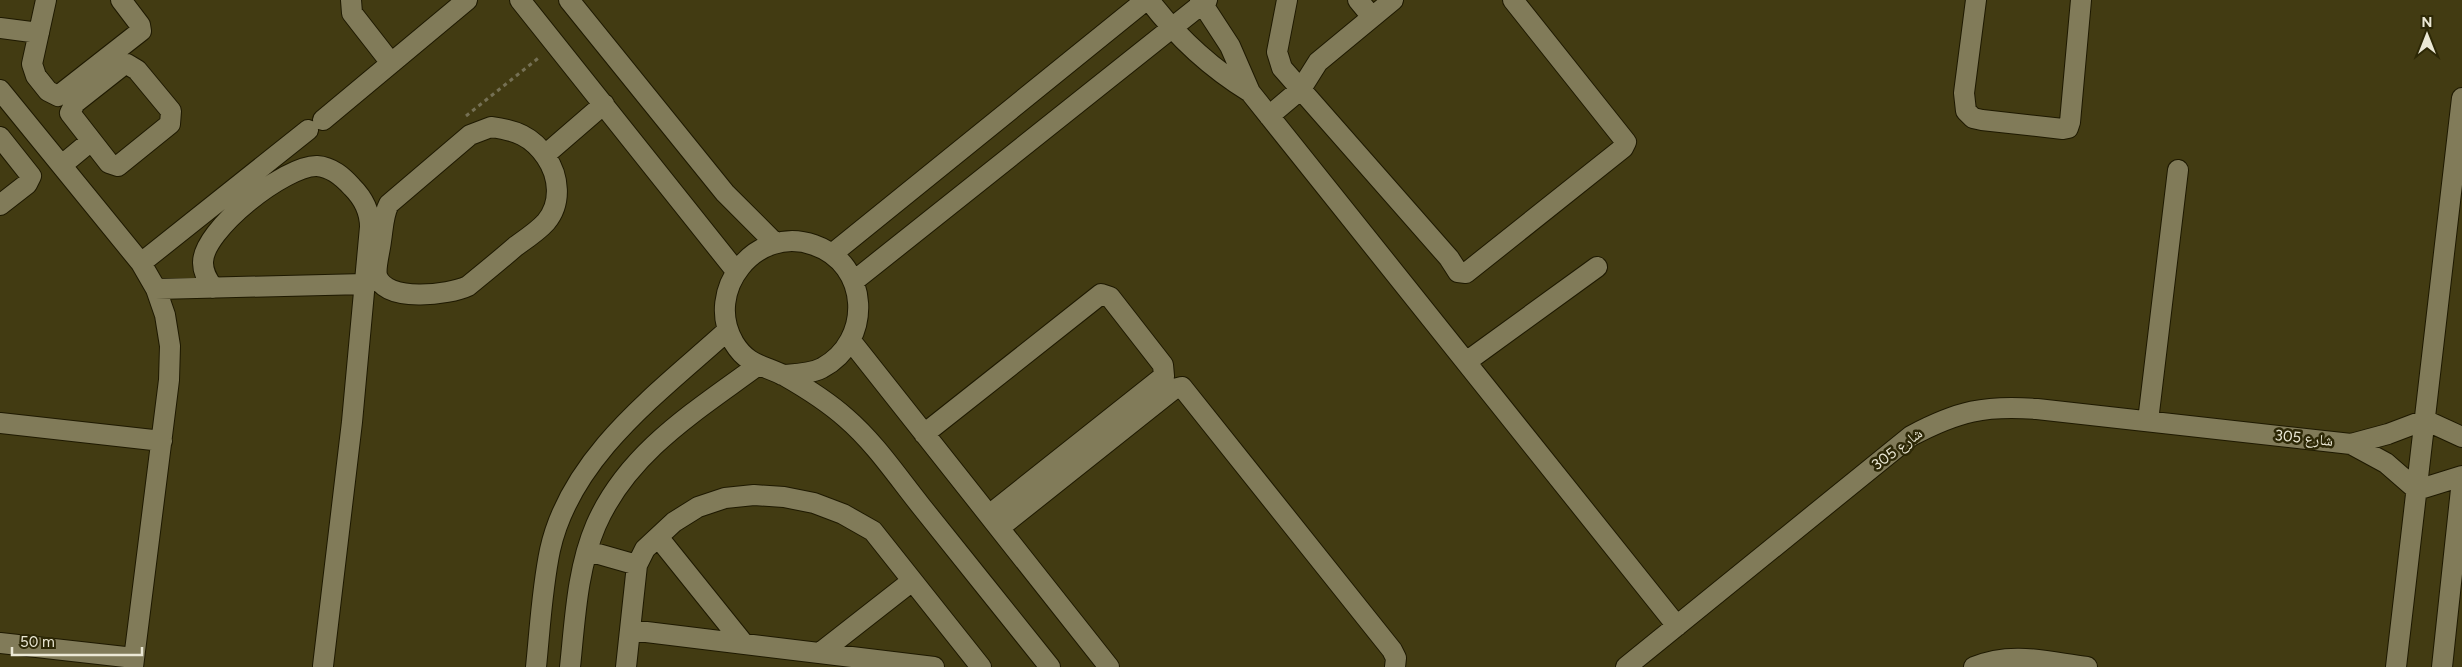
<svg xmlns="http://www.w3.org/2000/svg" width="2462" height="667" font-family="Figtree,'Noto Naskh Arabic',sans-serif">
<style>
.built{fill:#423b12}
.lines{fill:none;stroke-linecap:round;stroke-linejoin:round}
.minor-casing{stroke:#1e1900;stroke-width:22}
.path{stroke:#757054;stroke-width:3;stroke-dasharray:4 4;stroke-linecap:butt}
.minor{stroke:#817b59;stroke-width:20}
.labels{text-anchor:middle;dominant-baseline:central;stroke-width:5;stroke-linejoin:round;paint-order:stroke}
.street-label{font-size:15px;fill:#ebe8d5;stroke:#2d2806}
</style>
<rect width="100%" height="100%" fill="#373211"/>
<!-- built -->
<path class="built" d="M0,0H2462V667H0Z"/>
<g class="lines">
<!-- minor casing -->
<g class="minor-casing">
<path id="minor" d="M46,0L32,64L36,76L48,91L58,96L141,31L140,25L121,0
M351,0L352,13L391,63
M520,0L736,271
M569,0L725,193L775,243
M1149,0C1178,38 1209,67 1250,92
M1200,0L1230,46L1250,92L1677,626
M1287,0L1277,52L1282,68L1449,258L1458,272L1466,273L1623,148L1626,142L1513,0
M1358,0L1372,17
M1976,0L1964,93L1966,111L1973,118L1982,120L2063,129L2068,128L2070,122L2081,0
M0,28L39,33
M127,64L137,70L171,111L170,124L118,166L109,163L70,113L75,103L122,66Z
M0,90L141,263L156,289L165,315L170,346L169,380L133,667
M1269,116L1301,89L1318,62L1393,0
M323,120L467,0
M491,127C515,130 532,136 546,157C559,176 562,203 546,222C538,231 526,239 516,246C500,260 484,273 468,286C449,295 386,303 377,276C375,267 380,251 381,241C383,229 383,215 389,204L470,135Z
M0,137L31,176L27,184L0,205
M545,155L604,104
M62,165L91,141
M832,254L1146,0
M141,263L308,130
M854,281L1207,0
M213,288C208,280 203,273 203,263C202,230 286,165 317,166C332,167 343,177 352,187C364,199 370,211 370,227L352,422L323,666
M156,289L365,284
M851,341L1109,667
M1466,362L1597,267
M782,375C796,374 810,374 822,368C873,341 870,264 814,245C756,224 703,291 734,343C748,366 764,365 785,376C806,388 828,402 846,418C875,443 897,476 921,506C964,560 1007,613 1050,667
M2148,421L2178,170
M0,423L162,441
M924,434L1101,294L1110,297L1163,365L1164,376L989,515
M2351,444L2386,463L2417,490L2462,476
M999,528L1174,389L1182,387L1392,650L1396,658L1395,667
M658,537L744,644
M588,551L637,565
M630,630L934,667
M0,643L134,658
M820,653L912,581
M536,667C540,628 542,588 550,550C571,455 660,392 728,330
M570,667C575,620 577,569 596,525C628,452 696,411 757,366
M626,667L637,565L645,549L674,522L698,507L725,498L754,495L784,497L814,503L843,514L873,531L981,667
M1626,667L1911,436C1958,411 1985,405 2037,409L2351,444L2388,434L2425,420L2462,437
M1974,667C2012,651 2047,662 2087,667
M2396,667L2462,98
M2442,667L2462,480"/>
</g>
<!-- path -->
<path class="path" d="M466,116L541,56"/>
<!-- minor -->
<use href="#minor" class="minor"/>
</g>
<g class="labels">
<!-- street labels -->
<g class="street-label">
<text transform="translate(2304 438) rotate(6)">شارع 305</text>
<text transform="translate(1897 449) rotate(-37)">شارع 305</text>
</g>
</g>
<!-- north arrow -->
<g transform="translate(2427 35)" stroke="#2d2806" stroke-width="4" paint-order="stroke">
<path d="M0-4L9 19L0 12L-9 19Z" fill="#ebe8d5"/>
<text y="-8" font-size="14" font-weight="bold" text-anchor="middle" fill="#ebe8d5">N</text>
</g>
<!-- scale -->
<path d="M12 647v8h130v-8" fill="none" stroke="#ebe8d5" stroke-width="2.5"/>
<text x="20" y="647" font-size="15" fill="#ebe8d5" stroke="#2d2806" stroke-width="4" paint-order="stroke">50 m</text>
</svg>
